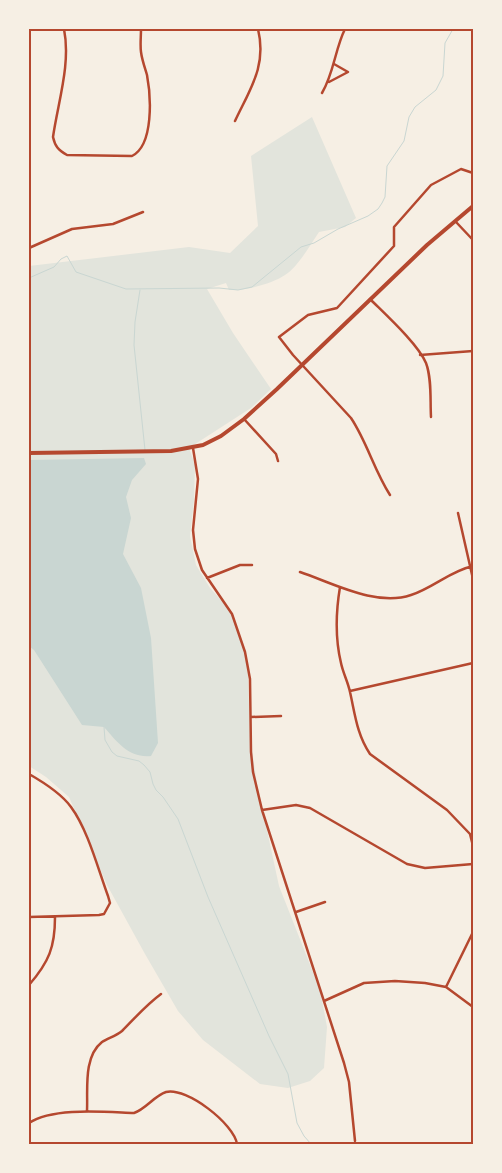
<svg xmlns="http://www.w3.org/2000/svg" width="502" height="1173" font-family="Karla,sans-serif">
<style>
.green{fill:#e2e4dc}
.water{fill:#c9d6d2}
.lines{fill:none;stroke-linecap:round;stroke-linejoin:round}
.stream{stroke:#c9d6d2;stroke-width:1}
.minor{stroke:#b5482f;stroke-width:2.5}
.tertiary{stroke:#b5482f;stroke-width:4}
.neatline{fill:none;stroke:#b5482f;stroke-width:2}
</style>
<rect width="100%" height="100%" fill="#f6efe4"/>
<!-- green -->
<path class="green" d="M312,117L356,218L345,227L319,232C310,245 298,267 285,275C272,284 244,291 229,290L226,283L207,289L233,333L271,389L251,408L189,448L195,465L194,500L190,536L196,565L210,588L230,610L244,649L248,674L250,737L257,784L279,886L320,990L327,1027L324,1068L310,1081L288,1088L260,1084L203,1040L178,1011L145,954L107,885L69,797L46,777L29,766V266L189,247L230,253L258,226L251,156Z"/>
<!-- water -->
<path class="water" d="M144,458L146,464L132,480L126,497L131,518L123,554L141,588L151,638L158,743L151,756C129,758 118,743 104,727L82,725L34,650L29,646V460Z"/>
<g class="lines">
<!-- stream -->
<path class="stream" d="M29,278L54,267L61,259L67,256L76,272L126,289L219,288L238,290L252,287L301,247L314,243L338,229L368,216L378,209L382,203L385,197L387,166L404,141L409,117L415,107L436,90L443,76L445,43L453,29
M140,290L135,322L134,345L145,450
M104,727L105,740L112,752L117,756L139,761L144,765L150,772L153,784L156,790L163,797L178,819L208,897L269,1036L288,1074L297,1123L304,1136L311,1144"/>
<!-- minor -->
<path class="minor" d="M64,29C71,64 58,102 53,137C55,146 58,150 67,155L132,156C154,145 151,96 147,75C145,68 142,60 141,52C140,45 141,37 141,29
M329,82L348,72L334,64
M322,93C334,73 335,49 345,29
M235,121C250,89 267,66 258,29
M456,222L473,240
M29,248L72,229L113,224L143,212
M370,299C385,314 418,344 426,363C432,379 430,400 431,417
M420,355L473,351
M244,419L276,454L278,461
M193,448L198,479L193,530L195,549L202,570L232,614L245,652L250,679L251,752L253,772L262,810L344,1063L349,1082L355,1141
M390,495C374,470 367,442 351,418L293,355L279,337L308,315L337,308L394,246V227L431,185L461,169L473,173
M458,513L473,579
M300,572C333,583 376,607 411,595C433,588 450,571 473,566
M207,578L240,565H252
M340,587C336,611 335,638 341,663C343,673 348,682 350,692C355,714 357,735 370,754L447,810L470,834L473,846
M350,691L473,663
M251,717L281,716
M29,774C43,782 61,793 71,807C88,830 98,869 108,896L110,903L104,914L99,915L29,917
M262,810L296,805L310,808L407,864L425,868L473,864
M296,912L325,902
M29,985C49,962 55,947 55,917
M446,987L473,932
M324,1001L364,983L395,981L425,983L446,987L473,1007
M87,1111C88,1090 83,1057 102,1042C108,1038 116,1036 122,1031C135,1018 146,1005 161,994
M29,1123C53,1107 105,1112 134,1113C146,1109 154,1096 166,1092C187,1087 234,1124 237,1144"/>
<!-- tertiary -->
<path class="tertiary" d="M29,453L171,451L203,445L221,436L244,419L277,389L427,245L473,206"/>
</g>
<!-- border -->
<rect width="502" height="1173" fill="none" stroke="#f6efe4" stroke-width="60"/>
<rect x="30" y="30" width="442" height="1113" class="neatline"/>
</svg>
